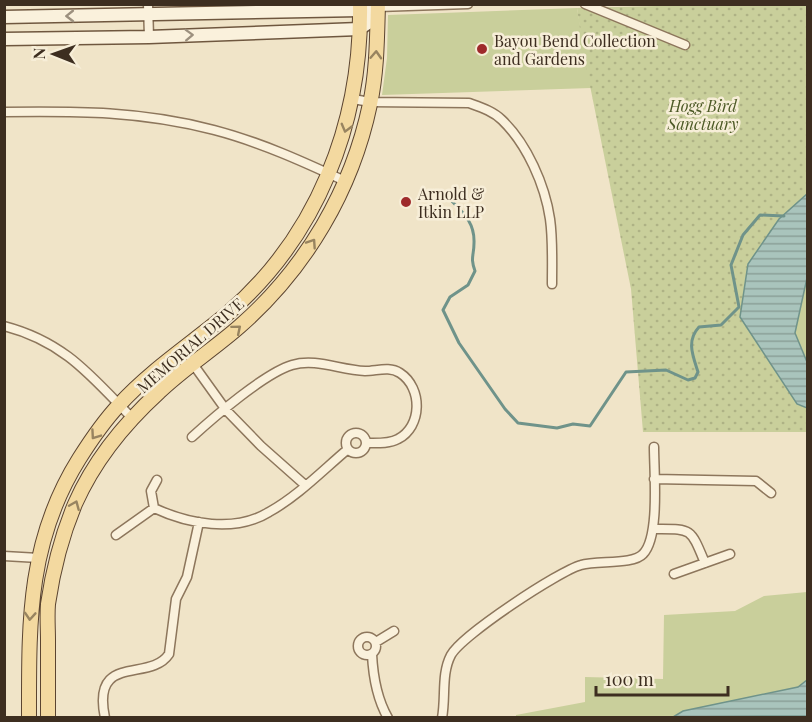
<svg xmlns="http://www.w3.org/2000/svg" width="812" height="722" font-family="'Playfair Display',serif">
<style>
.green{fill:#c9cf9b}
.park{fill:url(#park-dots)}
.water{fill:url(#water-rules);stroke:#6f938a;stroke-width:1.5}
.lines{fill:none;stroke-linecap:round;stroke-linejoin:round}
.stream{stroke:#6f938a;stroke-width:3}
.street-casing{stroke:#8d765c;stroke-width:11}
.secondary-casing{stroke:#6f573f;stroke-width:15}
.primary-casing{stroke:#5b4430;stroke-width:16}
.street{stroke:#faf1dc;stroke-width:8}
.secondary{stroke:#faf1dc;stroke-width:12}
.primary{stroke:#f3d9a0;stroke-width:14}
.oneway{stroke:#9c907e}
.oneway2{stroke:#988460}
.poi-dot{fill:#9e2a2b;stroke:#f7eed8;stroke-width:2}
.labels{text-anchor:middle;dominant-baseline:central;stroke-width:5;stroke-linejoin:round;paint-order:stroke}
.poi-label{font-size:16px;fill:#3d2e20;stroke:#f7eed8;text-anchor:start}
.park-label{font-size:16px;font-style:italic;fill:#4d5a26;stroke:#f7eed8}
.street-label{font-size:16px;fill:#3d2e20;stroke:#f7eed8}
</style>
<defs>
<pattern id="park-dots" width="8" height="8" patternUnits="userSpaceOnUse" patternTransform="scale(1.5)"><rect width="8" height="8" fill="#c9cf9b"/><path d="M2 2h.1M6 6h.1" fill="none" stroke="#aeb285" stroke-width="1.8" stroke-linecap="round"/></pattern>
<pattern id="water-rules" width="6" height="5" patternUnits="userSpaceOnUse" patternTransform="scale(1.5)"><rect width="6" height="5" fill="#a9c4bc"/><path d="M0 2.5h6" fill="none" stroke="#8ba098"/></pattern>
</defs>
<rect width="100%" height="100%" fill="#f0e4c8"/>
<!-- green -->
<path class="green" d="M577,8L591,88L382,95L387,58L388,15Z
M807,278V362L795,333Z
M807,592V680L798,687L684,711L673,717L516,718V715L585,702V677L663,679L664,615L735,611L764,596Z"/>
<!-- park -->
<path class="park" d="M697,5H807V268L787,331L807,375V432H643L631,289L584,56L577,8Z"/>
<!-- water -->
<path class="water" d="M807,194V278L795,333L807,362V408L797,404L740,317L748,264L779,219Z
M807,680V716L673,717L683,711L798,687Z"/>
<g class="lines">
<!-- stream -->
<path class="stream" d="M447,196C461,211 475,221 474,243C474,256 470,257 475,271L468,285L450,297L443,310L459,343L505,409L518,423L557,428L573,424L590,426L626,372L666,370L688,380L695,378L698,372C693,356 686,341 699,327L721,325L739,307L731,265L743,235L760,215L784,216"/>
<!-- street casing -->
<g class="street-casing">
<path id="street" d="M148,4L149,37
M585,4L685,45
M378,7L468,4
M353,99L370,102L469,103C480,107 493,111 502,120C527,144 545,185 550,219C553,240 552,263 552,284
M4,112C78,111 142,111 214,130C260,142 304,162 347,182
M4,326C65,342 91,376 132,418
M193,364L226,410L261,446L305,485
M346 443a10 10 0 1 1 20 0a10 10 0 1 1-20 0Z
M192,437C214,417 265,373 292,365C316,358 340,370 365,371C377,371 389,366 400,373C423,388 422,427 398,439C389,444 376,443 366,443
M654,479L756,481L771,493
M157,480L151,491L154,508C188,524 235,533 269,512C298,496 323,470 348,449
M654,529C692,529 690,527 705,563
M116,535L154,508
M4,556L39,558
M674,574L730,554
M358 646a9 9 0 1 1 18 0a9 9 0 1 1-18 0Z
M376,642L394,631
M372,654C373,675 377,699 388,718
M105,718C91,652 150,683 169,654L176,599L187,577L199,522
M442,718C446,697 441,674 451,655C462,635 559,571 581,565C597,560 633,565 643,554C660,537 654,472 654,447"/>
</g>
<!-- secondary casing -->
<g class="secondary-casing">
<path id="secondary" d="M4,17L360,10L378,7
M4,39L149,37L359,29L368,23L378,7"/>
</g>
<!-- primary casing -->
<g class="primary-casing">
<path id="primary" d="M29,718C29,624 27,542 79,459C91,440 104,421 119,405C151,370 191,344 227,314C317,237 362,123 360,4
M48,718C48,692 48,666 48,640C48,629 47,616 48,604C53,570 62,535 75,504C94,461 125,423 159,392C184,368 214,349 240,326C306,268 352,190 370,104C377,71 377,38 378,4"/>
</g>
<!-- street -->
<use href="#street" class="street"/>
<!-- secondary -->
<use href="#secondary" class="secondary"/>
<!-- primary -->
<use href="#primary" class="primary"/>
</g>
<!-- one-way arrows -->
<defs><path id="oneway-chevron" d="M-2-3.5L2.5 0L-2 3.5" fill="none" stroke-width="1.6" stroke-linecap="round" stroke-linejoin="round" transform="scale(1.5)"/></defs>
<g class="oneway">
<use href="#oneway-chevron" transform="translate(70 16) rotate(179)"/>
<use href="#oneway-chevron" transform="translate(189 35) rotate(-2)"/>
</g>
<g class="oneway2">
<use href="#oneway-chevron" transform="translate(376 55) rotate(-87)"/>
<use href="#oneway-chevron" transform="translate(346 128) rotate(105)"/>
<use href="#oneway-chevron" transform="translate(312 243) rotate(-56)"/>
<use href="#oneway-chevron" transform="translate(237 329) rotate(-40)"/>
<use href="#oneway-chevron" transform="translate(95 435) rotate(125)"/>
<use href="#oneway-chevron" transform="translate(75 505) rotate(-67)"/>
<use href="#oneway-chevron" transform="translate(30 616) rotate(94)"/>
</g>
<!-- markers -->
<g class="poi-dot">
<circle cx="482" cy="49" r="6"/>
<circle cx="406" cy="202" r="6"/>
</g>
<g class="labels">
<!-- poi labels -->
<g class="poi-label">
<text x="494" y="40">Bayou Bend Collection<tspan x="494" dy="18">and Gardens</tspan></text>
<text x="418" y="193">Arnold &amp;<tspan x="418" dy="18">Itkin LLP</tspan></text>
</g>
<!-- park labels -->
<g class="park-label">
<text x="703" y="105">Hogg Bird<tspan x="703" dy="18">Sanctuary</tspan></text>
</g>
<!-- street labels -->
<g class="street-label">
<text transform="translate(190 345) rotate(-41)">MEMORIAL DRIVE</text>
</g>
</g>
<!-- border -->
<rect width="812" height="722" fill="none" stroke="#3d2e20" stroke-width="12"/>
<!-- north arrow -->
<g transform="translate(54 54) rotate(271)" stroke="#f7eed8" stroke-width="4.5" paint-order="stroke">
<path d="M0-4.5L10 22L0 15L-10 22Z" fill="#3d2e20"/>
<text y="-9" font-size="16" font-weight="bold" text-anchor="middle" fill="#3d2e20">N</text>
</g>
<!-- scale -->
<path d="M596 686v9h132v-9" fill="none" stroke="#3d2e20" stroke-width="3"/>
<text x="605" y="686" font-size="18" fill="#3d2e20" stroke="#f7eed8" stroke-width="4.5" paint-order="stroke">100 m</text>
</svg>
